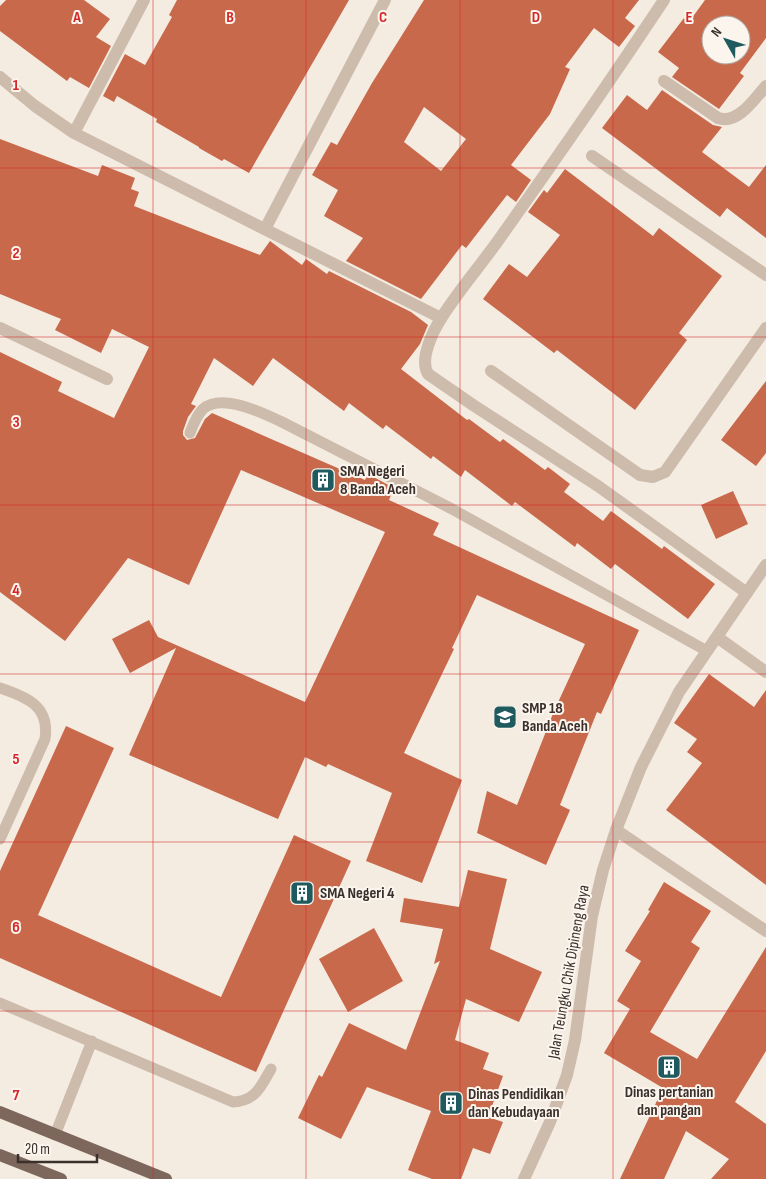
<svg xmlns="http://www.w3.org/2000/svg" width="766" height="1179" font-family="'Sofia Sans Condensed',sans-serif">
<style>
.building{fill:#c8694b;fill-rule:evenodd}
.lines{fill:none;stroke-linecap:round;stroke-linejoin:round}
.service{stroke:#cdbbac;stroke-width:11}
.minor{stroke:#cdbbac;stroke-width:12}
.tertiary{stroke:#cdbbac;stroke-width:12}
.primary{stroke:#7d675c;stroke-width:12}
.grid{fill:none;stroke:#d62828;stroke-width:1;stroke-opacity:0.55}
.labels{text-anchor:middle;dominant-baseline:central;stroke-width:4;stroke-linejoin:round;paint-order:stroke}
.poi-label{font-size:16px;font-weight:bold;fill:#3b302b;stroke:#fbf5ee;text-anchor:start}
.street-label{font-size:16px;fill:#3b302b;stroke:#fbf5ee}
.grid-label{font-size:16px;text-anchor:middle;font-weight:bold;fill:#d62828;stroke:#fbf5ee;stroke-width:4;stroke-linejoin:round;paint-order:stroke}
</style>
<rect width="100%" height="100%" fill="#f4ebe1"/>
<!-- building -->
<path class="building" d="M6,0H84L110,19L96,37L111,46L89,88L70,77L67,81L0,31V6Z
M177,0H349L249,173L224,159L222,161L199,148V147L156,122L157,119L117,96L114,102L103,96L125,54L145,65L172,17L169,15Z
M424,0H639L625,18L635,26L619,47L594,28L565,67L570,69L550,114L511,165L531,180L516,202L507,195L466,248L462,245L421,299L346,261L363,238L324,216L338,190L312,175L331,142L337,145L372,83ZM424,107L466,139L441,171L404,142Z
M705,0H766V38L740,73L744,76L719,109L672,77L679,68L658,52L684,18L689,22ZM711,25H741V55H711Z
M662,90L713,125L722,127L702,152L749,187L766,165V238L727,208L720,217L602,128L627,95L647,110Z
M0,139L98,176L102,165L135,178L131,189L139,192L134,206L260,255L270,241L302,265L306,259L327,274L329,271L411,312L428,325L420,344L401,369L467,420L469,419L500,442L503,439L545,470L548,467L570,484L564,492L603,521L611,511L662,549L664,546L715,584L688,619L615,564L611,569L577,543L575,547L515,502L512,506L465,470L461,477L433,456L431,459L386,425L383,429L349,403L344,411L273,358L253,386L214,358L191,404L196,406L188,417L183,431V435L187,440L195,438L205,419L212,413L365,480L368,474L394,488L389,500L439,523L433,535L639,630L601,714L597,712L560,805L570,810L546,865L477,833L487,791L517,805L554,711L585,644L477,595L452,648L454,649L404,753L462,780L422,883L366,861L392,793L328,764L326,767L305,757L278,819L129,755L176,648L130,673L112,639L149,620L158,637L305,702L385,532L241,470L189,585L128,558L65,641L0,592V352L62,382L58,391L114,418L149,347L112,329L101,353L55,330L61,319L0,294Z
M565,169L653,236L659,228L722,276L679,333L687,340L635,410L557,350L554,353L483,299L509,264L527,277L560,235L528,212L544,190L547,193Z
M766,381V453L756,466L721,440Z
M733,491L748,524L716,539L701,505Z
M709,674L754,707L766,690V885L666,810L702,763L687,752L697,739L674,723Z
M66,726L114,748L38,915L221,997L294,835L351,861L256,1072L0,958V871Z
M468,870L507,879L490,949L542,972L519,1022L466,999L455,1040L489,1053L483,1069L503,1076L488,1117L503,1122L490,1154L473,1148L461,1179H432L408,1170L431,1111L367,1087L341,1139L298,1118L319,1075L322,1077L349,1023L406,1050L440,961L434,964L443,929L400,922L404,898L459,907Z
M664,882L711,911L691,942L700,948L650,1032L697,1059L766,947V1051L735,1102L766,1124V1179H711L729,1159L686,1131L664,1179H620L663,1088L604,1053L630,1009L617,1001L641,961L625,951L650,911L648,910Z
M374,928L403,981L348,1012L319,959Z"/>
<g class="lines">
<!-- service -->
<path class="service" d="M190,433C193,425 196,416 203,409C221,393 261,412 280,421L452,509L707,651
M0,688C27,697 50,706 45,739L0,839
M0,1003L233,1102C256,1101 261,1086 271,1069
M55,1135L92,1041"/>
<!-- minor -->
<path class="minor" d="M664,0C611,80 556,159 500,238C481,265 459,290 442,317C433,331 419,359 428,374L473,405L598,486L747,593
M0,77L35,106L74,133L441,318
M664,81L718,118C738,125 755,98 766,86
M74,133L144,0
M592,156L766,275
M265,229L385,0
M0,328L107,379
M491,371L640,475L653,477L665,472L766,328
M717,637L766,672
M616,830L766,931"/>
<!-- tertiary -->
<path class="tertiary" d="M524,1179L550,1122L567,1075L575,1040L592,916L603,870L616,830L641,767L679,692L766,565"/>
<!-- primary -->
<path class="primary" d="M0,1112L166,1179
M0,1155L61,1179"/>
</g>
<!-- grid -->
<path class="grid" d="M153,0V1179M306,0V1179M460,0V1179M613,0V1179M0,168H766M0,337H766M0,505H766M0,674H766M0,842H766M0,1011H766"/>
<!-- icons -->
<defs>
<g id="building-square" transform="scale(1.25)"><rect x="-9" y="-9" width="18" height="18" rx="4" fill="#1f5a5e" stroke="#fbf5ee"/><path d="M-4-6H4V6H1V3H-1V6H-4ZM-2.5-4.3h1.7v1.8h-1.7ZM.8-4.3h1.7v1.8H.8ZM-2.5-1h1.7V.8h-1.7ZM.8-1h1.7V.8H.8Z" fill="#fff"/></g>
<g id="school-square" transform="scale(1.25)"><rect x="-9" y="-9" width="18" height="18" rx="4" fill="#1f5a5e" stroke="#fbf5ee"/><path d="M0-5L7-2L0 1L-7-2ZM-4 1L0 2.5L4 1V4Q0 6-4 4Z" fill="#fff"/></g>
</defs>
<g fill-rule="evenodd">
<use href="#building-square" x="323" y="480"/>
<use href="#school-square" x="505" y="717"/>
<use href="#building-square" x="302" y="893"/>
<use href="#building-square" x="669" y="1067"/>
<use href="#building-square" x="451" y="1103"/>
</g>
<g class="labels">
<!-- poi labels -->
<g class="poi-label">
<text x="340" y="471">SMA Negeri<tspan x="340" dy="18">8 Banda Aceh</tspan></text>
<text x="522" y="708">SMP 18<tspan x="522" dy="18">Banda Aceh</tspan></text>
<text x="320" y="893">SMA Negeri 4</text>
<text x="669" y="1092" text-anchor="middle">Dinas pertanian<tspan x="669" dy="18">dan pangan</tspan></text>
<text x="468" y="1094">Dinas Pendidikan<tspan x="468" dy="18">dan Kebudayaan</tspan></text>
</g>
<!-- street labels -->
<g class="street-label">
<text transform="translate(569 972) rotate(-80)">Jalan Teungku Chik Dipineng Raya</text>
</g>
</g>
<g class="grid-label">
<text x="77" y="22">A</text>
<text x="230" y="22">B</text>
<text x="383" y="22">C</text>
<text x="536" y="22">D</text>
<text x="689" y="22">E</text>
<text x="16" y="90">1</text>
<text x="16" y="258">2</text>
<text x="16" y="427">3</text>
<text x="16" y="595">4</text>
<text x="16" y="764">5</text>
<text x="16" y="932">6</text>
<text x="16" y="1100">7</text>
</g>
<!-- north arrow -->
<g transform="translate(726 40) rotate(309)"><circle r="24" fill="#fbf5ee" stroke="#aea6a0"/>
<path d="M0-4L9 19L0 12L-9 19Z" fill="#1f5a5e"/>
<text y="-8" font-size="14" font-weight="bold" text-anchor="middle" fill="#3b302b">N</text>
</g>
<!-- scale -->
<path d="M18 1154v8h79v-8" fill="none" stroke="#3b302b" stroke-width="2.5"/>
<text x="25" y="1154" font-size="15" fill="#3b302b" stroke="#fbf5ee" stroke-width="4" paint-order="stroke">20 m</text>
</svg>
